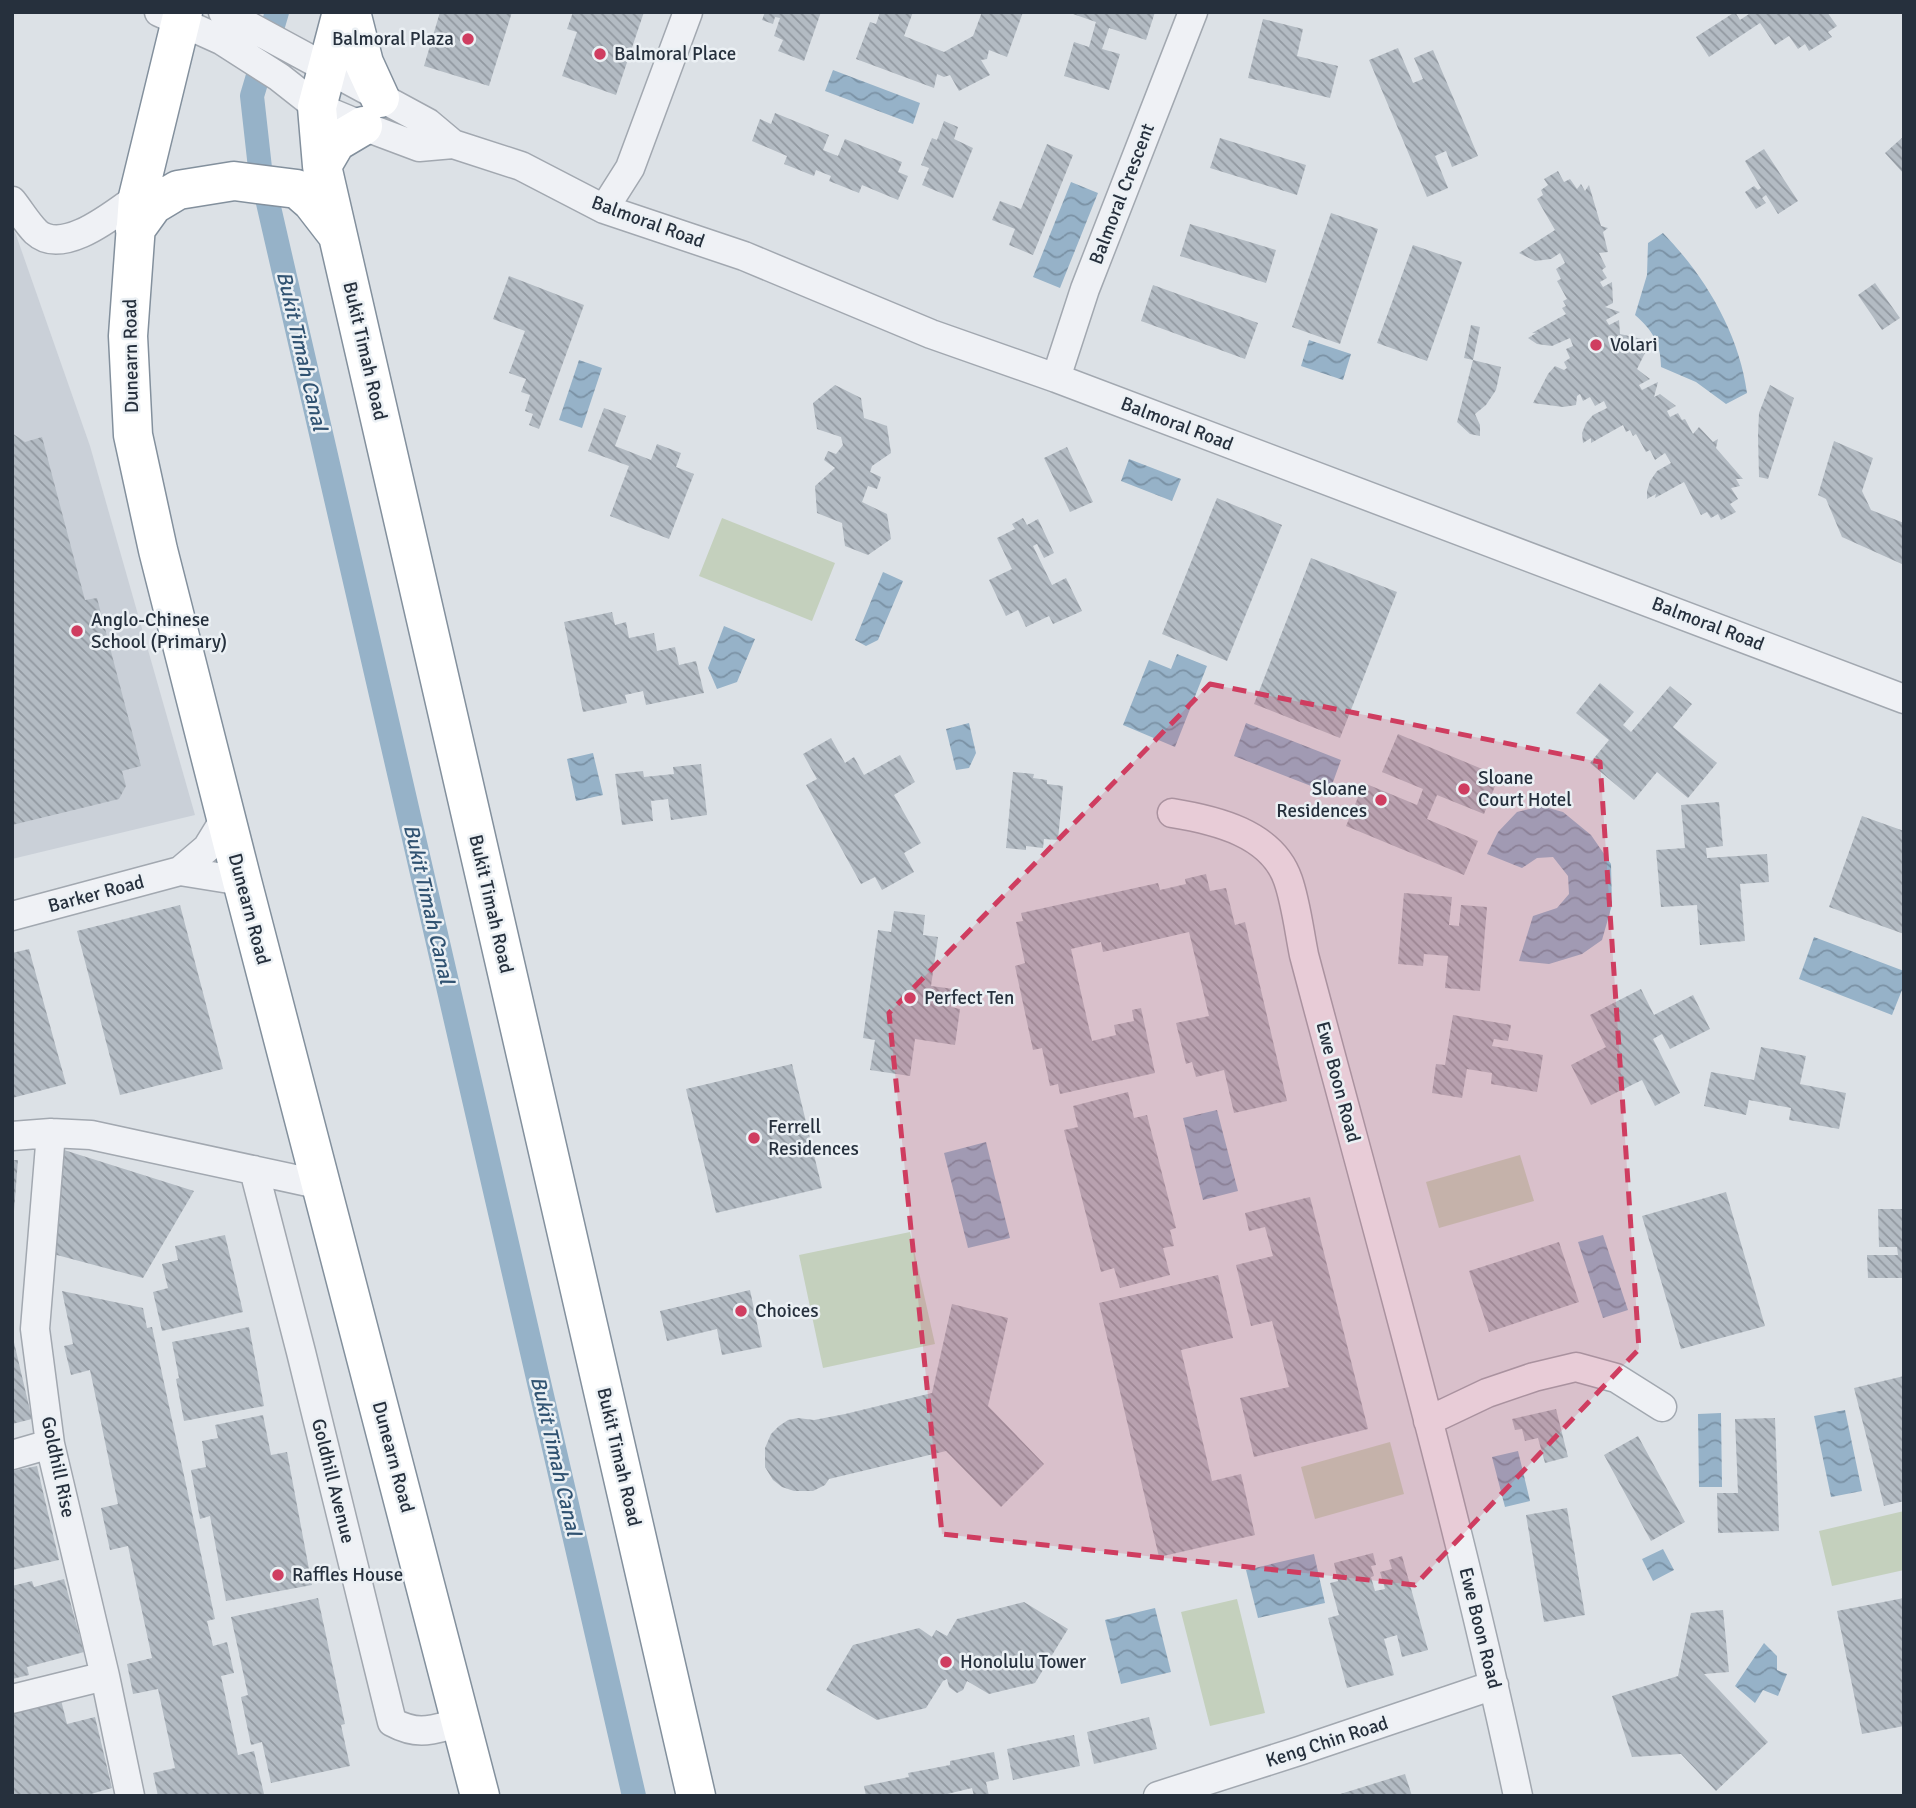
<svg xmlns="http://www.w3.org/2000/svg" width="1916" height="1808" font-family="Signika,sans-serif">
<style>
.built{fill:#cad0d8}
.pitch{fill:#c4d0bd}
.water{fill:url(#water-waves)}
.lines{fill:none;stroke-linecap:round;stroke-linejoin:round}
.canal{stroke:#96b2c8;stroke-width:24}
.building{fill:url(#building-back-hatch)}
.minor-casing{stroke:#a2a8b0;stroke-width:31}
.highway-casing{stroke:#83909d;stroke-width:41}
.minor{stroke:#eff1f5;stroke-width:28}
.highway{stroke:#fff;stroke-width:38}
.marked{fill:#cf3d60;fill-opacity:0.2;stroke:#cf3d60;stroke-width:5;stroke-dasharray:14 9;stroke-linejoin:round}
.poi-dot{fill:#cf3d60;stroke:#ebf0f4;stroke-width:2.5}
.labels{text-anchor:middle;dominant-baseline:central;stroke-width:5;stroke-linejoin:round;paint-order:stroke}
.poi-label{font-size:19px;fill:#26303d;stroke:#ebf0f4;text-anchor:start}
.street-label{font-size:19px;fill:#26303d;stroke:#ebf0f4}
.water-label{font-size:21px;font-style:italic;fill:#305271;stroke:#ebf0f4}
</style>
<defs>
<pattern id="water-waves" width="16" height="10" patternUnits="userSpaceOnUse" patternTransform="scale(1.75)"><rect width="16" height="10" fill="#96b2c8"/><path d="M0 5q4-4 8 0t8 0" fill="none" stroke="#7a91a4"/></pattern>
<pattern id="building-back-hatch" width="6" height="6" patternUnits="userSpaceOnUse" patternTransform="scale(1.75)"><rect width="6" height="6" fill="#b3bbc3"/><path d="M-1 5l2 2M0 0l6 6M5-1l2 2" fill="none" stroke="#9198a0"/></pattern>
</defs>
<rect width="100%" height="100%" fill="#dce1e6"/>
<!-- built -->
<path class="built" d="M12,228L15,232L90,446L195,815L12,859Z"/>
<!-- pitch -->
<path class="pitch" d="M722,518L835,563L812,621L699,576Z
M1520,1155L1534,1201L1439,1228L1426,1182Z
M910,1232L935,1344L823,1368L799,1255Z
M1390,1442L1404,1494L1315,1519L1301,1467Z
M1904,1511V1570L1832,1586L1819,1531Z
M1237,1599L1265,1713L1210,1726L1181,1612Z"/>
<!-- water -->
<path class="water" d="M833,70L920,103L913,124L825,91Z
M1071,182L1098,193L1060,288L1033,277Z
M1663,233C1705,276 1739,333 1747,393L1726,404L1696,382L1661,367C1661,343 1652,330 1635,315L1647,275L1648,243Z
M1309,340L1351,354L1343,380L1301,366Z
M579,360L602,368L582,428L559,420Z
M1129,459L1181,479L1172,501L1121,481Z
M883,572L903,581L878,640L866,646L855,640Z
M724,626L755,639L737,682L717,689L708,668Z
M1177,654L1207,666L1175,747L1123,725L1149,660L1171,669Z
M969,723L976,753L969,768L956,770L946,729Z
M1246,723L1341,760L1329,793L1234,756Z
M593,753L603,795L576,801L567,759Z
M1541,806L1563,812L1591,835L1611,864L1612,905L1602,940L1582,954L1549,964L1519,961L1533,916L1557,908L1569,894L1568,876L1553,857L1537,858L1522,868L1487,854L1498,832L1517,812Z
M1814,937L1904,971V985L1892,1015L1799,979Z
M1217,1110L1238,1191L1203,1200L1183,1118Z
M986,1142L1010,1238L968,1248L944,1153Z
M1603,1235L1628,1310L1603,1318L1578,1242Z
M1845,1410L1862,1491L1831,1497L1814,1416Z
M1721,1413L1722,1487H1699L1698,1414Z
M1518,1451L1530,1501L1505,1507L1492,1457Z
M1663,1549L1674,1570L1653,1581L1642,1559Z
M1314,1554L1325,1603L1258,1618L1246,1570Z
M1155,1608L1171,1672L1121,1684L1105,1620Z
M1764,1643L1777,1656V1670L1787,1674L1778,1696L1763,1690L1755,1703L1735,1686Z"/>
<g class="lines">
<!-- canal -->
<path class="canal" d="M277,12L252,96L260,168L634,1796"/>
</g>
<!-- building -->
<path class="building" d="M440,12H512L489,86L424,66Z
M573,12H644L616,95L562,76L577,32L567,29Z
M765,12H821L804,61L778,51L783,40L774,36L780,18L775,17L773,24L762,20Z
M880,12H913L904,36L944,52L973,36L982,12H1023L1007,57L989,50L987,59L981,60L990,75L959,91L950,75L944,77L937,74L934,88L856,59L870,22L876,24Z
M1073,12H1155L1146,40L1109,28L1102,49L1120,54L1109,90L1064,76L1074,42L1089,47L1096,22L1073,14Z
M1735,12L1740,20L1752,12H1827L1837,26L1828,32L1832,37L1809,51L1805,44L1798,49L1789,36L1775,45L1760,23L1709,57L1696,37Z
M1263,19L1303,29L1297,56L1338,66L1330,98L1248,78Z
M1398,48L1413,83L1423,79L1414,58L1433,50L1478,156L1452,167L1446,151L1435,156L1448,188L1427,197L1369,60Z
M775,113L829,135L823,150L838,156L845,139L902,162L898,172L908,176L898,200L862,185L859,193L829,181L831,176L816,170L814,176L784,164L787,156L752,141L760,119L771,124Z
M944,121L958,127L954,139L973,148L953,198L922,185L929,168L921,165L932,138L937,140Z
M1904,136V174L1885,153Z
M1220,138L1306,165L1297,195L1210,168Z
M1047,144L1073,155L1033,255L1009,245L1015,229L992,220L1000,201L1021,209Z
M1764,149L1798,201L1778,214L1766,195L1762,198L1766,203L1756,209L1745,192L1754,186L1758,190L1761,188L1745,161Z
M1558,171L1564,182L1570,179L1577,189L1581,184L1585,191L1589,185L1601,226L1608,228L1603,232L1608,252L1599,253L1606,267L1602,270L1607,278L1600,282L1603,287L1612,282L1613,303L1605,307L1620,312L1606,320L1609,325L1619,320L1620,334L1651,341L1637,369L1650,379L1639,385L1642,390L1658,382L1654,397L1660,394L1676,406L1667,411L1670,417L1678,413L1682,420L1685,419L1693,434L1699,427L1713,442L1718,439L1716,448L1743,479H1736L1740,486L1731,488L1738,499L1730,504L1736,512L1721,520L1718,514L1711,518L1707,512L1701,515L1684,482L1655,498L1656,494L1647,499V491L1650,481L1657,471L1671,463L1665,453L1655,460L1650,450L1646,452L1636,434L1633,436L1630,430L1626,432L1623,425L1591,443V438L1583,443L1582,433L1586,423L1593,415L1607,408L1604,401L1595,406L1590,397L1583,401L1580,394L1577,396L1576,405L1563,407L1533,403L1548,374L1555,366L1564,370L1567,368L1564,362L1570,358L1566,349L1573,346L1570,338L1552,346L1537,344L1528,338L1536,333H1532L1566,314L1562,308L1566,306L1563,301L1567,299L1557,281L1561,279L1556,269L1565,263L1560,253L1551,259L1535,261L1519,253L1555,230L1537,199L1543,195L1541,190L1548,185L1544,179Z
M1331,213L1378,229L1340,344L1292,327Z
M1190,224L1276,250L1266,283L1180,256Z
M1413,245L1462,262L1427,361L1377,343Z
M509,276L584,305L539,429L529,425L533,414L525,411L530,395L521,392L526,379L509,373L525,331L493,319Z
M1875,283L1900,318L1882,330L1858,295Z
M1153,285L1258,323L1245,359L1141,321Z
M1471,325L1480,327L1473,360L1501,367L1496,390L1486,405L1475,414L1480,425V436L1470,434L1457,422L1473,360L1464,358Z
M835,385L861,398L864,418L887,426L891,453L872,466L870,472L881,477L877,489L868,486L862,502L887,514L891,539L868,555L845,546L842,523L817,513L815,486L835,468L824,460L828,451L836,454L843,445L841,437L817,429L813,403Z
M1770,385L1794,398L1768,479L1759,477L1758,435L1759,413Z
M604,408L626,416L615,446L651,460L657,444L681,453L676,467L694,474L669,539L610,516L629,466L588,451Z
M12,433L25,442L42,437L85,600L97,598L141,766L122,771L126,786L119,799L12,825Z
M1834,441L1873,458L1862,491L1871,510L1904,523V565L1842,537L1826,499L1818,495Z
M1067,447L1093,502L1070,512L1044,458Z
M1217,498L1282,525L1227,661L1162,634Z
M1023,518L1027,525L1038,519L1054,553L1044,558L1037,544L1033,546L1052,585L1066,578L1082,611L1053,624L1049,616L1026,627L1018,610L1006,616L989,580L1012,569L997,538L1015,529L1012,524Z
M1311,558L1397,592L1340,738L1254,704Z
M612,612L615,625L626,622L629,638L654,633L657,651L675,647L679,665L696,661L704,693L646,705L643,691L625,695L627,703L583,712L564,622Z
M1600,683L1634,712L1623,725L1631,732L1670,686L1692,704L1673,727L1717,763L1688,798L1657,772L1634,800L1590,763L1609,740L1576,713Z
M1398,734L1499,776L1484,814L1437,795L1427,819L1478,841L1464,875L1346,826L1364,783L1417,805L1423,789L1382,772Z
M831,738L845,763L854,757L864,775L900,755L915,782L894,795L921,843L904,853L914,872L882,890L875,877L861,884L806,785L817,779L803,754Z
M701,764L707,815L671,820L668,799L651,801L653,821L622,825L615,774L643,771L644,777L674,774L673,767Z
M1013,772L1034,774L1033,778L1047,780V784L1063,786L1058,840L1044,839L1043,848L1026,846V850L1006,848Z
M1719,802L1723,846L1706,848L1707,858L1767,854L1769,882L1740,884L1745,941L1700,945L1697,905L1661,907L1656,850L1685,848L1681,805Z
M1862,816L1904,831V934L1829,907Z
M1206,874L1210,891L1226,888L1235,925L1245,922L1287,1101L1234,1113L1224,1070L1196,1077L1192,1062L1186,1064L1176,1023L1209,1016L1189,932L1103,952L1101,942L1071,949L1092,1041L1116,1035L1114,1025L1134,1021L1132,1010L1141,1008L1155,1073L1060,1094L1058,1084L1050,1086L1042,1048L1033,1050L1015,966L1025,963L1016,922L1023,921L1021,913L1158,883L1160,890L1186,884L1185,879Z
M1404,893L1452,897L1449,925L1459,926L1461,905L1487,907L1480,991L1445,988L1448,956L1424,954L1423,966L1398,964Z
M180,905L223,1069L120,1095L77,931Z
M894,911L925,915L923,935L938,937L931,986L954,989L951,1007L960,1009L955,1045L915,1039L910,1076L870,1070L875,1040L863,1038L878,930L891,932Z
M29,949L66,1084L12,1098V953Z
M1641,989L1654,1015L1693,995L1710,1029L1670,1049L1662,1034L1653,1039L1680,1093L1655,1106L1642,1080L1591,1105L1571,1065L1606,1047L1590,1015Z
M1453,1015L1511,1025L1508,1041L1494,1039L1492,1046L1543,1055L1537,1092L1491,1084L1492,1073L1467,1069L1462,1098L1432,1093L1436,1064L1445,1065Z
M1761,1047L1806,1056L1800,1084L1846,1093L1839,1129L1789,1120L1791,1108L1749,1100L1746,1115L1704,1106L1711,1072L1754,1080Z
M792,1064L822,1188L716,1213L686,1089Z
M1128,1092L1134,1118L1147,1115L1176,1228L1170,1230L1174,1246L1163,1248L1170,1275L1120,1288L1114,1268L1101,1272L1064,1130L1078,1127L1073,1106Z
M64,1150L194,1191L143,1278L53,1254Z
M12,1160H18L14,1211H12Z
M1726,1192L1765,1326L1681,1349L1642,1216Z
M1310,1197L1368,1429L1254,1457L1240,1398L1289,1387L1272,1321L1251,1326L1236,1265L1273,1256L1265,1227L1249,1231L1245,1213Z
M1878,1209H1904V1278H1868L1867,1255H1898L1897,1247H1879Z
M225,1235L243,1312L162,1331L153,1292L168,1288L162,1264L178,1260L175,1246Z
M1559,1242L1579,1302L1489,1332L1469,1271Z
M1218,1275L1233,1338L1181,1350L1212,1481L1241,1474L1255,1535L1159,1557L1099,1303Z
M750,1290L762,1347L722,1355L717,1329L667,1341L660,1311Z
M62,1291L143,1308L147,1328L152,1327L215,1619L207,1621L213,1646L227,1642L234,1673L221,1676L238,1755L254,1751L264,1794L158,1796L153,1773L175,1768L158,1689L133,1694L127,1664L152,1658L128,1546L110,1550L101,1508L118,1504L90,1370L71,1375L64,1346L73,1344Z
M952,1304L1008,1318L988,1406L1044,1464L1001,1507L946,1451L829,1479L825,1485L813,1491H794L782,1487L773,1480L765,1467V1448L771,1434L779,1426L788,1420L798,1418L814,1420L845,1414L932,1393Z
M249,1327L264,1406L184,1421L176,1379L179,1378L172,1342Z
M13,1338L32,1419L12,1424V1339Z
M1904,1376V1501L1884,1506L1854,1388Z
M1556,1409L1568,1457L1545,1463L1538,1438L1525,1441L1522,1429L1515,1430L1512,1419Z
M263,1415L271,1455L287,1452L312,1585L226,1601L210,1516L200,1519L191,1470L206,1467L202,1441L218,1438L215,1425Z
M1775,1418L1779,1531L1718,1533L1717,1493H1738L1735,1419Z
M1638,1436L1685,1522L1651,1541L1604,1455Z
M37,1466L59,1560L12,1570V1471Z
M1567,1508L1585,1615L1544,1622L1526,1515Z
M1373,1553L1376,1565L1371,1566L1374,1576L1371,1577L1375,1591L1385,1589L1380,1572L1392,1569L1389,1560L1402,1556L1428,1650L1402,1657L1397,1635L1384,1639L1394,1675L1347,1688L1328,1618L1339,1615L1330,1583L1338,1581L1334,1563Z
M64,1579L84,1652L27,1667L29,1675L12,1679V1586L32,1581L34,1587Z
M318,1598L345,1724L341,1725L350,1766L271,1783L262,1742L251,1745L241,1697L248,1695L231,1617Z
M1904,1598V1726L1862,1734L1837,1611Z
M1024,1602L1068,1629L1035,1683L989,1694L967,1681L963,1690L957,1693L949,1687L947,1679L943,1681L926,1708L877,1720L826,1690L853,1645L919,1628L932,1637L936,1630L947,1636L957,1619Z
M1723,1610L1729,1672L1704,1674L1768,1742L1716,1791L1681,1754L1632,1757L1612,1696L1678,1676L1691,1613Z
M61,1700L67,1724L95,1717L112,1788L84,1796H12V1712Z
M1149,1717L1157,1749L1094,1764L1087,1732Z
M1074,1735L1080,1766L1013,1780L1007,1749Z
M994,1752L999,1779L986,1782L989,1796H974L972,1788L939,1796H866L864,1786L909,1777L908,1773L950,1765V1761Z
M1405,1774L1412,1796H1337V1795Z"/>
<g class="lines">
<!-- minor casing -->
<g class="minor-casing">
<path id="minor" d="M159,12L221,40L279,77L317,107L363,126L419,147L453,144L521,166L604,209L744,256L931,334L1056,378L1904,699
M223,12L428,123L453,144
M12,201C20,211 27,223 36,232C63,257 115,213 138,197
M604,209L630,168L688,12
M1056,378L1085,289L1193,12
M1172,813C1215,820 1272,833 1288,880C1296,903 1299,930 1304,955C1378,1234 1458,1513 1518,1796
M180,871L207,848L226,817
M12,916L180,871L242,881
M51,1133L35,1329L50,1444L105,1676L130,1796
M12,1136L51,1133L91,1135L322,1185
M254,1170L301,1352L392,1722C420,1737 433,1729 462,1722
M1428,1421L1487,1393L1534,1377L1576,1367L1616,1378L1662,1407
M12,1455L50,1444
M12,1699L105,1676
M1158,1796L1299,1751L1494,1685"/>
</g>
<!-- highway casing -->
<g class="highway-casing">
<path id="highway" d="M183,12L138,197L128,336L133,435L158,550L242,881L480,1796
M342,12L317,107L322,166L696,1796
M351,12L364,63L380,98
M322,166L336,142L363,126
M135,230L153,205L178,190L234,181L297,189L312,202L336,233"/>
</g>
<!-- minor -->
<use href="#minor" class="minor"/>
<!-- highway -->
<use href="#highway" class="highway"/>
</g>
<!-- marked area -->
<path class="marked" d="M1210,684L1600,762L1639,1349L1415,1585L942,1534L889,1013Z"/>
<!-- markers -->
<g class="poi-dot">
<circle cx="468" cy="39" r="7"/>
<circle cx="600" cy="54" r="7"/>
<circle cx="1596" cy="345" r="7"/>
<circle cx="77" cy="631" r="7"/>
<circle cx="1464" cy="789" r="7"/>
<circle cx="1381" cy="800" r="7"/>
<circle cx="910" cy="998" r="7"/>
<circle cx="754" cy="1138" r="7"/>
<circle cx="741" cy="1311" r="7"/>
<circle cx="278" cy="1575" r="7"/>
<circle cx="946" cy="1662" r="7"/>
</g>
<g class="labels">
<!-- poi labels -->
<g class="poi-label">
<text x="454" y="39" text-anchor="end">Balmoral Plaza</text>
<text x="614" y="54">Balmoral Place</text>
<text x="1610" y="345">Volari</text>
<text x="91" y="620">Anglo-Chinese<tspan x="91" dy="22">School (Primary)</tspan></text>
<text x="1478" y="778">Sloane<tspan x="1478" dy="22">Court Hotel</tspan></text>
<text x="1367" y="789" text-anchor="end">Sloane<tspan x="1367" dy="22">Residences</tspan></text>
<text x="924" y="998">Perfect Ten</text>
<text x="768" y="1127">Ferrell<tspan x="768" dy="22">Residences</tspan></text>
<text x="755" y="1311">Choices</text>
<text x="292" y="1575">Raffles House</text>
<text x="960" y="1662">Honolulu Tower</text>
</g>
<!-- street labels -->
<g class="street-label">
<text transform="translate(1122 194) rotate(-69)">Balmoral Crescent</text>
<text transform="translate(648 222) rotate(20)">Balmoral Road</text>
<text transform="translate(365 351) rotate(77)">Bukit Timah Road</text>
<text transform="translate(131 356) rotate(-91)">Dunearn Road</text>
<text transform="translate(1177 424) rotate(21)">Balmoral Road</text>
<text transform="translate(1708 624) rotate(21)">Balmoral Road</text>
<text transform="translate(96 894) rotate(-15)">Barker Road</text>
<text transform="translate(491 904) rotate(77)">Bukit Timah Road</text>
<text transform="translate(249 909) rotate(75)">Dunearn Road</text>
<text transform="translate(1338 1082) rotate(75)">Ewe Boon Road</text>
<text transform="translate(393 1457) rotate(75)">Dunearn Road</text>
<text transform="translate(619 1457) rotate(77)">Bukit Timah Road</text>
<text transform="translate(58 1467) rotate(78)">Goldhill Rise</text>
<text transform="translate(333 1481) rotate(76)">Goldhill Avenue</text>
<text transform="translate(1480 1628) rotate(76)">Ewe Boon Road</text>
<text transform="translate(1327 1742) rotate(-18)">Keng Chin Road</text>
</g>
<!-- water labels -->
<g class="water-label">
<text transform="translate(302 351) rotate(77)">Bukit Timah Canal</text>
<text transform="translate(429 904) rotate(77)">Bukit Timah Canal</text>
<text transform="translate(556 1456) rotate(77)">Bukit Timah Canal</text>
</g>
</g>
<!-- border -->
<rect width="1916" height="1808" fill="none" stroke="#26303d" stroke-width="28"/>
</svg>
